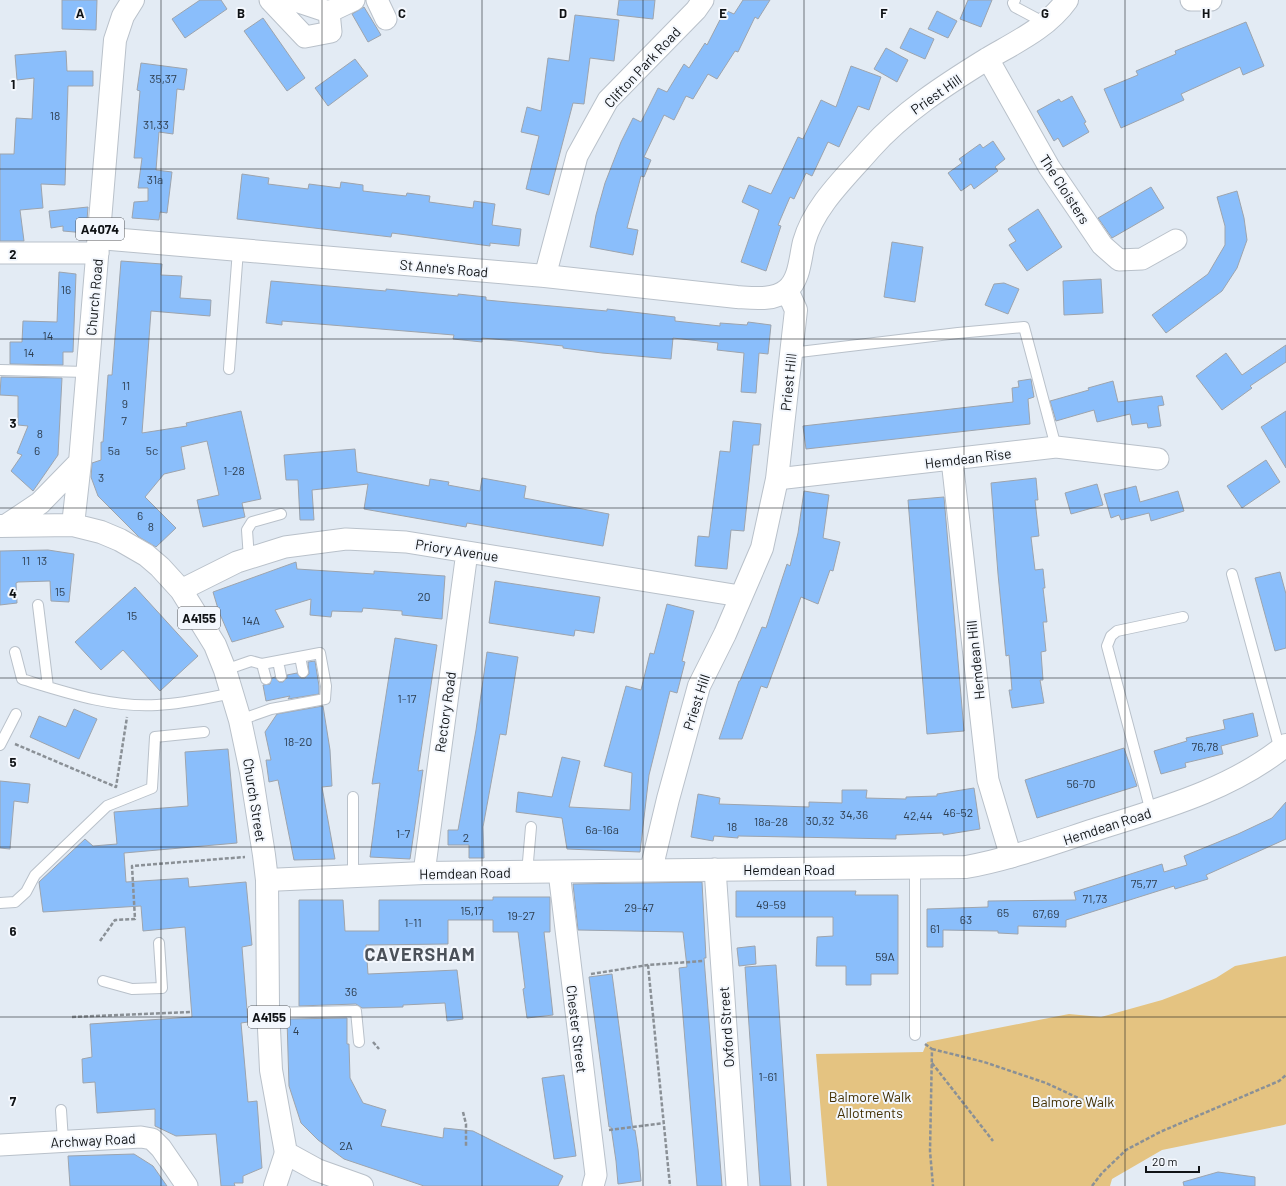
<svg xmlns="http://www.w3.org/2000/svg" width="1286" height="1186" font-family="Barlow,sans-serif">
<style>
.green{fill:#e4c381}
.building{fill:#8abefb;stroke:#9da4ad}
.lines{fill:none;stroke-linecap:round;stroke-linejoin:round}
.lane-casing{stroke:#b9c1ca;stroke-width:12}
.street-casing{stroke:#b9c1ca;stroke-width:23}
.secondary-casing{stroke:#b9c1ca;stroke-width:24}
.primary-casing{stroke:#b9c1ca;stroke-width:24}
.path{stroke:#8a9096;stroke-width:2.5;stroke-dasharray:4 2;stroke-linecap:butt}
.lane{stroke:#fff;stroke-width:10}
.street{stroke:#fff;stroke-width:21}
.secondary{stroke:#fff;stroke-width:22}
.primary{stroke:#fff;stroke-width:22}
.grid{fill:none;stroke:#101316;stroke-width:1;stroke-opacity:0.55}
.labels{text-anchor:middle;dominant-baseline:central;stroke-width:4;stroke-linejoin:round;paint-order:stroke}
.number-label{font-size:12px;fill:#2e3e4f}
.shield{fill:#f3f7fd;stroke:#54575b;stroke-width:1}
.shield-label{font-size:13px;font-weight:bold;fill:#101316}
.street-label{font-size:14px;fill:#101316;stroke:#f3f7fd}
.park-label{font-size:14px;fill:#422f02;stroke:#f3f7fd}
.district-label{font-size:18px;font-weight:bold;letter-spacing:1px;fill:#4b5159;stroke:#f3f7fd}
.grid-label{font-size:13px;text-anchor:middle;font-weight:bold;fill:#101316;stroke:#f3f7fd;stroke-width:4;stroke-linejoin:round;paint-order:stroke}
</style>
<rect width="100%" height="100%" fill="#e3ebf4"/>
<!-- green -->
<path class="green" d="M1286,956V1124L1284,1125L1162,1150L1112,1179L1110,1186H827L816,1054L923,1052L927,1042L1069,1014L1101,1017L1162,1000L1188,990L1216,978L1235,966Z"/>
<!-- building -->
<path class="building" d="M62,0H97L96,30L62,29Z
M200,0H221L227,9L185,38L172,19Z
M619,0H655L653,19L617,15Z
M743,0H770L758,19L755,17L738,52L735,51L717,79L708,74L693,99L686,96L674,120L664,115L644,157L651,160L644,177L641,176L627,228L638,230L633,255L590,247L596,215L605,183L621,142L633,118L641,122L658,88L667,92L684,64L689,68L705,43L707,45L725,10L734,14Z
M968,0H992L981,27L960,19Z
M364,7L381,35L368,42L352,14Z
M937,11L957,21L948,38L928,29Z
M575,15L619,20L614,61L590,58L584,104L573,103L549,195L526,189L539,136L521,132L527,107L541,111L548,58L569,61Z
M263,18L305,78L287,91L244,31Z
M1246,22L1264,66L1243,75L1240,67L1181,94L1184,100L1121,128L1104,89L1138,75L1136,71L1176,54L1175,51Z
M910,28L934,39L925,59L900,48Z
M886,48L908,60L897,82L874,69Z
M66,51L67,71H93V86H68L65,185L41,184L43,208L20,210L24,241H0V154H14L16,118L32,119L34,78L17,80L15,55Z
M355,59L368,76L328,106L315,88Z
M141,63L187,69L184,90L177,89L173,134L159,132L156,170L172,172L167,213L160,212L159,220L132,218L134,202L148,201V188H138L142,158H134L140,91L137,90Z
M851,66L881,77L869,110L858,106L839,147L828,142L812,176L806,173L794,199L790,197L778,225L781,226L766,271L741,262L759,210L742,202L749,185L771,194L798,137L803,139L821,100L836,107Z
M1072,96L1086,122L1084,123L1089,132L1063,147L1058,138L1054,141L1037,111L1059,99L1061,102Z
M993,141L1005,159L995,167L998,171L974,189L971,184L961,191L948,173L962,163L959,159L980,144L983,148Z
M242,174L269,178L268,184L308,189L309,184L340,188L341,182L363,185V191L406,196L407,193L430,196L429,202L473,208L474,201L495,204L492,225L521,229L519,246L490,243V246L392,233L391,237L237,219Z
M1151,187L1164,208L1112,238L1098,218Z
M1237,191L1244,218L1247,240L1237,268L1222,291L1166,333L1152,315L1208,274L1225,245V226L1217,197Z
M88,207L86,233L63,231V226L51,228L49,211Z
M1038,209L1062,247L1027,271L1009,245L1016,241L1008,229Z
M892,242L923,247L915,302L884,297Z
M121,261L162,264L161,275L182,276L180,298L211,300L210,316L151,311L142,433L187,426L186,423L241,411L261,499L242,503L245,517L203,527L197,500L219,495L207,441L181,447L185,469L164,474L145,497L176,528L156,547L139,537L98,496L91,477L92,463L101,460V442H103L108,375H112Z
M59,272L76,274L73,352H63V365L10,364V342H22L23,321L57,322Z
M1101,279L1103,313L1064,315L1063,281Z
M271,281L386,291V289L458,296V294L486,297V300L518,303L607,311V309L675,317V321L720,326V323L747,325L748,322L771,325L768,354L759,353L756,393L741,392L744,353L717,350L718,343L673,338L671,359L602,353L563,348V346L517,341L482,338V342L453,339L454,335L282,321V325L266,323Z
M1004,283L1019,289L1008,314L985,305L994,284Z
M1286,345V362L1250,386L1252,388L1222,410L1196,376L1226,353L1242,375Z
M1,377L62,378L58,455L33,491L11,471L22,455L17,453L28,426L18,425V396L0,395Z
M1031,379L1034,397L1028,399L1030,424L806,449L803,426L1013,402L1012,388L1019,387L1018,381Z
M1113,381L1118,402L1162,396L1164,405L1158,406L1161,426L1148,428L1147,423L1132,425L1130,414L1097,422L1094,410L1056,421L1050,401L1089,390L1088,388Z
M1286,411V468L1261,427Z
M733,421L761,424L759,445H753L744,531L731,530L727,569L695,566L698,536L709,537L720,451L730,452Z
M355,449L357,472L429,486L430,479L449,482L448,485L480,491L482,478L526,486L524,498L609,514L603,546L467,523L466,527L364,509L368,484L312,490L314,520H300L298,480H286L284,455Z
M1266,460L1280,482L1242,508L1227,486Z
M1036,478L1038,500H1035L1039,536L1031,537L1035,570L1043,569L1045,588H1043L1047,622H1043L1046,651L1041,652L1043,680H1040L1044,703L1012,708L1009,690H1012L1009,655L1006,656L998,574L991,483Z
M1097,484L1103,505L1071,514L1065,493Z
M1136,486L1140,502L1178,491L1184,511L1151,521L1149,513L1121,520L1119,515L1111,518L1104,494Z
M804,491L829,495L823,538L840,542L833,571L830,570L818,604L801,597L767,688L761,686L742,739H719L739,681H740L762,627L766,628L787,564L790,566L798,533Z
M944,497L964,731L927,734L908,500Z
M48,550L74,554L69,602L51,601L50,581L18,582L16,583L17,603L0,605V551Z
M296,562L297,569L374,574V571L445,576L442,619L402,615V611L363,608L362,612L332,611L331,617L310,615L311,599L275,610L284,627L232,642L219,612L213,592Z
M1280,572L1286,594V648L1275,651L1255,578Z
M495,581L600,597L594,633L575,630L574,636L489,623Z
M135,587L198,656L160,691L123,650L101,670L75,642Z
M667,604L694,611L682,661L685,662L677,693L670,691L649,775L640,852L567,849L562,818L516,812L518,792L552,797L562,757L580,761L569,807L630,810L632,773L604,766L626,686L641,690L650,653L654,654Z
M395,638L437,645L418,771L423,770L410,859L370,857L380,783L372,784Z
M487,652L518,657L506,735L500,734L483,827L484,858H469V845H448V830H458L476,730Z
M315,661L319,686V694L288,699L290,696L266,701L263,685L270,684L272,678L275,677L279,682H283L287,678V675L297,673L301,678H305L309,674L308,662Z
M323,706L330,750L332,786L322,787L335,859L294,860L278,780L269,782L266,760H271L265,732L277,714Z
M74,709L97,719L79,759L30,737L39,716L66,727Z
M1253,713L1258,736L1221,746L1223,754L1185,763L1186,767L1161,774L1154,751L1187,741L1186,738L1225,729L1223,720Z
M1124,748L1137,786L1037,818L1025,780Z
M228,749L237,843L124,853L126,882L188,878L189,887L246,882L252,945L242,947L248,1022L241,1023L248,1102L257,1101L262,1168L243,1176V1183H234L235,1186H221L216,1134L176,1136L155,1126V1109L97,1113L95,1082L83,1083L82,1059L92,1057L90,1024L192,1017L185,927L143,931L141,906L43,912L39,882L85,839L93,846L117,844L114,812L188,806L185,752Z
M0,781L30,784L28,803L14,801L10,849L0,848Z
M974,788L980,829L943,835V833L896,835V839L738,836V838L714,836L713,841L691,837L698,794L720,798L719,804L809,807V802L842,803V790H867L866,798L906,799V797L937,796V794Z
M1286,802V839L1206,875L1208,879L1175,889L1174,886L1066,920V927L1018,926V934L998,933V931L943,930V947H927V909L988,907V901L1076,900L1074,892L1162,864L1164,872L1187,865L1184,856L1238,834L1272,818Z
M702,882L706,958H704L722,1186H697L679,968L687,967L683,932L578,930L573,884Z
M736,891H856L855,895H898V974H871V985H846V966H816L817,937L833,936V917H736Z
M493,897H550V932H544L553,1015L527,1018L523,989L525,988L518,932H493V920H448V944L366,945L368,974L457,970L463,1019L447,1021L445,1003L403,1005V1007L362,1008L356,1004L299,1006V900H343L345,931H379V900H493Z
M755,946L756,964L739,966L737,948Z
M776,965L791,1186H760L745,967Z
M612,974L633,1130H635L638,1149L641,1181L618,1184L616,1161L611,1127H609L589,977Z
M347,1018V1044H349L350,1078L363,1103L386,1110L381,1126L443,1138L444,1128L473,1131L563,1176L558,1186H424L344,1159L318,1140L301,1123L289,1086L287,1019Z
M564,1075L576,1156L554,1159L542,1078Z
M134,1154L153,1166L167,1186H70L68,1156Z
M1218,1172L1255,1177V1186H1184L1183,1182Z"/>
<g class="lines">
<!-- lane casing -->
<g class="lane-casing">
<path id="lane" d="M1015,0L1013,3L1015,7L1045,23
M791,353L958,333L1024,327L1056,447
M229,369L238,250
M0,370L88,372
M249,559L247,530L252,522L281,514
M1232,574L1280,750
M38,605L48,687
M15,652L22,679C65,692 111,708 157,705C183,704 208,698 233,693
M300,657L303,672
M278,661L281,676
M262,664L266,679
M225,670L251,661L262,664L320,653L326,686L325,699L271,709L240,720
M0,745L16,714
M1151,812L1107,646L1111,636L1117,631L1183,617
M527,873L531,827
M353,876V797
M0,903L15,902L26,892L35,875L107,806L152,788L155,737L204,732
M103,981L132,989L162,988L159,943
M268,1013L356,1011L359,1042
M915,1035V869
M61,1110L63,1141"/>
</g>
<!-- street casing -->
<g class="street-casing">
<path id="street" d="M270,0L305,37L331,32L329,12
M293,0L329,12L354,0
M377,0L386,19
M1191,0H1211
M988,59L1049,167L1102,245L1119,260L1142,259L1176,240
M0,253H98
M545,276L577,156L608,100L696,10L703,0
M952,460L988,780L1011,857
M777,479L1056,447L1158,459
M181,590L237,562L285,547L346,539L406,542L740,596
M715,869L737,1186
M559,872L596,1175L593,1186
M424,873L467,552
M0,1145L141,1137L152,1139L161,1148L187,1186"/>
</g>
<!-- secondary casing -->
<g class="secondary-casing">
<path id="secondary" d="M99,238L545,276L737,297C753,298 774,301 787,290C800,279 800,258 804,242C814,206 846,177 870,149C903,112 945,85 987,59C1016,42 1047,28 1067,0
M651,870L668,799L699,686L725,634L762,548L777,479L796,310L787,290
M267,880L424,873L966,867C1010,859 1051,844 1094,830C1160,809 1231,790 1286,745
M275,1186L286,1153"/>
</g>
<!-- primary casing -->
<g class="primary-casing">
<path id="primary" d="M7,525L40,503L80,462
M73,525L80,462L115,40L123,16L133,0
M0,526L73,525L101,532L120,540L146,555L160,567L181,590L215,645L225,670L240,720L251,772L264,855L267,880L268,1008L271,1070L286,1153L317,1170L362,1186"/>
</g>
<!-- path -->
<path class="path" d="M15,744L116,787L127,717
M100,941L115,920L135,919L132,866L245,857
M648,965L670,1186
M591,974L648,965L703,961
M72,1017L191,1012
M373,1042L379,1049
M925,1044L932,1049L930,1151L933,1186
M932,1049L984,1062L1046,1083L1089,1103
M932,1063L993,1141
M463,1112L466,1124V1147
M609,1130L664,1123
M1092,1186L1102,1173L1126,1150L1160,1132L1279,1081L1286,1075"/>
<!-- lane -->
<use href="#lane" class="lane"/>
<!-- street -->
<use href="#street" class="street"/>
<!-- secondary -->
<use href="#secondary" class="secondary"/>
<!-- primary -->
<use href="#primary" class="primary"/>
</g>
<!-- grid -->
<path class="grid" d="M161,0V1186M322,0V1186M482,0V1186M643,0V1186M804,0V1186M964,0V1186M1125,0V1186M0,169H1286M0,339H1286M0,508H1286M0,678H1286M0,847H1286M0,1017H1286"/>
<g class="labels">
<!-- number labels -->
<g class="number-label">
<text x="163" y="78">35,37</text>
<text x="55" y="115">18</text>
<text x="156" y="124">31,33</text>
<text x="155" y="179">31a</text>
<text x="66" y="289">16</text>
<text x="48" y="335">14</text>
<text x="29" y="352">14</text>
<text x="126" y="385">11</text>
<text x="125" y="403">9</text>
<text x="124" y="420">7</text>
<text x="40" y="433">8</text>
<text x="37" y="450">6</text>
<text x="114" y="450">5a</text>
<text x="152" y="450">5c</text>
<text x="234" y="470">1-28</text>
<text x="101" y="477">3</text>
<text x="140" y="515">6</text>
<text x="151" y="526">8</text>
<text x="26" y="560">11</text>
<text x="42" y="560">13</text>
<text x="60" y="591">15</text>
<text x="424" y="596">20</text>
<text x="132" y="615">15</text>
<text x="251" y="620">14A</text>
<text x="407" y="698">1-17</text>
<text x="298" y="741">18-20</text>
<text x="1205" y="746">76,78</text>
<text x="1081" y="783">56-70</text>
<text x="958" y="812">46-52</text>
<text x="854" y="814">34,36</text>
<text x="918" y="815">42,44</text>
<text x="820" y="820">30,32</text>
<text x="771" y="821">18a-28</text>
<text x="732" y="826">18</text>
<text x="602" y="829">6a-16a</text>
<text x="403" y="833">1-7</text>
<text x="466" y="837">2</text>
<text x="1144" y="883">75,77</text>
<text x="1095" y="898">71,73</text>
<text x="771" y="904">49-59</text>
<text x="639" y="907">29-47</text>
<text x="472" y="910">15,17</text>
<text x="1003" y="912">65</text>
<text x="1046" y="913">67,69</text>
<text x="521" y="915">19-27</text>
<text x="966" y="919">63</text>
<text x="413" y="922">1-11</text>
<text x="935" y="928">61</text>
<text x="885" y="956">59A</text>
<text x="351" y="991">36</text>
<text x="296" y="1030">4</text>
<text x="768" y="1076">1-61</text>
<text x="346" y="1145">2A</text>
</g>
<!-- shield labels -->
<g class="shield">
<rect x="76" y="218" width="48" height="22" rx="3"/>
<rect x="178" y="607" width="42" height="22" rx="3"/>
<rect x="248" y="1006" width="42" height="22" rx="3"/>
</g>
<g class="shield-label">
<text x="100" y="229">A4074</text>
<text x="199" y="618">A4155</text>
<text x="269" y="1017">A4155</text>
</g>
<!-- street labels -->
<g class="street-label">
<text transform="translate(642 67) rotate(-47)">Clifton Park Road</text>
<text transform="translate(936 94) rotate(-35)">Priest Hill</text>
<text transform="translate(1065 189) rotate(57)">The Cloisters</text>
<text transform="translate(444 268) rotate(5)">St Anne's Road</text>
<text transform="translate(94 297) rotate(-85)">Church Road</text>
<text transform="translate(788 382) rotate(-84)">Priest Hill</text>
<text transform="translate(968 458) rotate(-7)">Hemdean Rise</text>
<text transform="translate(457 550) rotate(9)">Priory Avenue</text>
<text transform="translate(975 660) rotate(-96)">Hemdean Hill</text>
<text transform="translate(696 702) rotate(-72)">Priest Hill</text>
<text transform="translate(445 712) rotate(-82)">Rectory Road</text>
<text transform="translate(255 800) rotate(81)">Church Street</text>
<text transform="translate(1107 826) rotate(-18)">Hemdean Road</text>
<text x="789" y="869">Hemdean Road</text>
<text transform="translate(465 873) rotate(-1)">Hemdean Road</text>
<text transform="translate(726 1027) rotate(-94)">Oxford Street</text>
<text transform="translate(577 1029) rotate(83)">Chester Street</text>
<text transform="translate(93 1140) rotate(-3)">Archway Road</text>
</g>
<!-- park labels -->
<g class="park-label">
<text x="870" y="1096">Balmore Walk<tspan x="870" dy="16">Allotments</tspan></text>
<text x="1073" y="1101">Balmore Walk</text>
</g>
<!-- district labels -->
<g class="district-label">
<text x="420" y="954">CAVERSHAM</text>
</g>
</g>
<g class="grid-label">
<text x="80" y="18">A</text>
<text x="241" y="18">B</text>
<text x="402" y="18">C</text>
<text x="563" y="18">D</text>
<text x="723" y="18">E</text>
<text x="884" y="18">F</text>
<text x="1045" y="18">G</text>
<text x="1206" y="18">H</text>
<text x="13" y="89">1</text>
<text x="13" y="259">2</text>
<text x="13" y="428">3</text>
<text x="13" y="598">4</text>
<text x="13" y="767">5</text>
<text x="13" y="936">6</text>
<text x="13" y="1106">7</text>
</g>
<!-- scale -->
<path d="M1146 1166v6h53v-6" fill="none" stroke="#101316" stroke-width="2"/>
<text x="1152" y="1166" font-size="12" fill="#101316" stroke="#f3f7fd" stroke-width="3" paint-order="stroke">20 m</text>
</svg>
